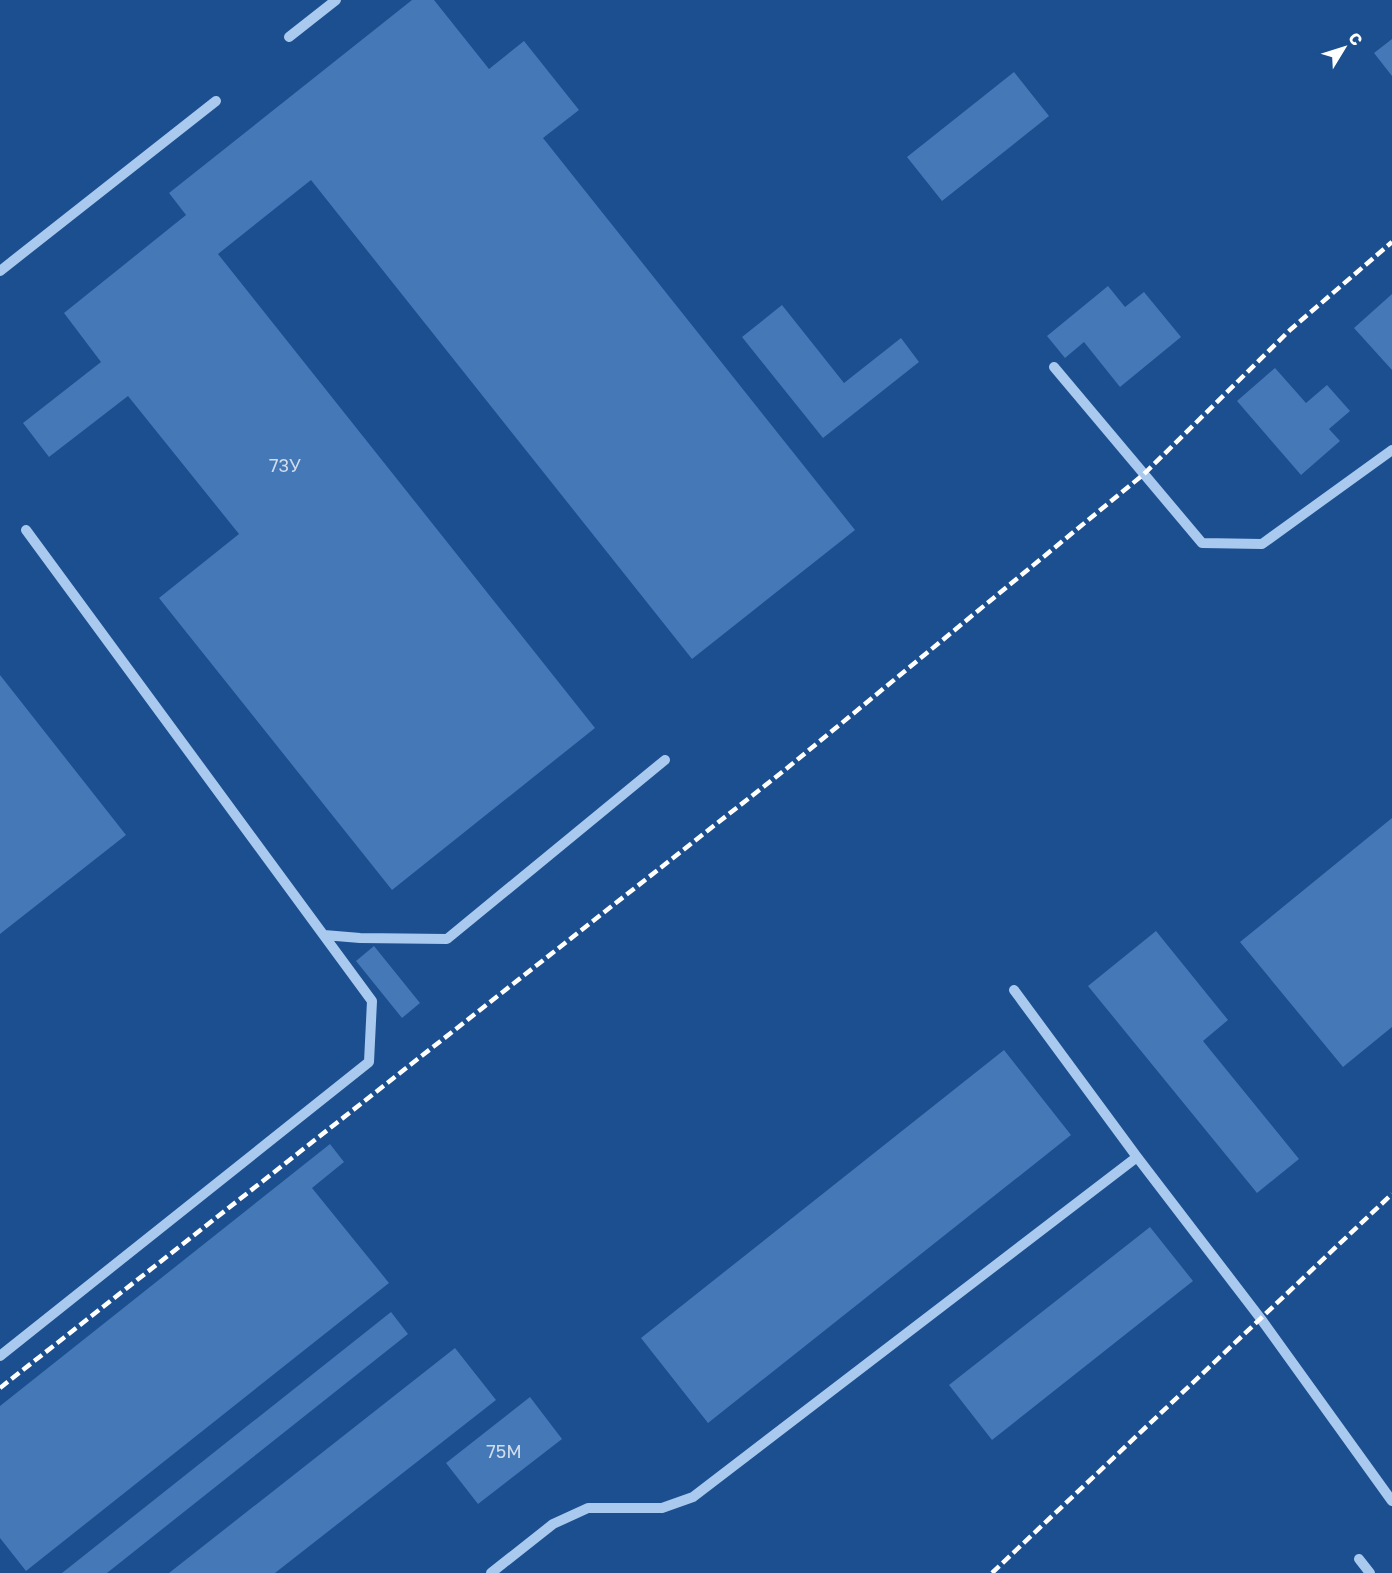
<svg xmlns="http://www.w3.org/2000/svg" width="1392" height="1573" font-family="'Golos Text',sans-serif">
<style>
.building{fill:#4478b7}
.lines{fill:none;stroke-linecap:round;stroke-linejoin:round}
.minor{stroke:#a9c9ee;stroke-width:10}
.rail{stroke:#fff;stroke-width:4.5;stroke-dasharray:10 4.5;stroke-linecap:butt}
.labels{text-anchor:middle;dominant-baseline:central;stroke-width:6;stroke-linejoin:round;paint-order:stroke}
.number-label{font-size:18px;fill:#d0dded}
</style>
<rect width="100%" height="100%" fill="#1b4f8f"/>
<!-- building -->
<path class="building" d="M412,0H434L489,69L524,41L579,110L543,138L855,530L692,659L311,180L218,254L595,728L392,890L159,598L239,534L128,396L49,457L23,423L101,362L64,313L186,215L169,193Z
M1392,39V76L1374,53Z
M1014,72L1049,116L942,201L907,157Z
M1108,286L1125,307L1144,292L1181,337L1120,387L1084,342L1065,358L1047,336Z
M1392,294V370L1354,328Z
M782,305L844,383L901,338L919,362L823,438L742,337Z
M1275,368L1306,403L1327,385L1350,411L1329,429L1340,441L1301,475L1237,401Z
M0,675L126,835L0,934Z
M1392,818V1027L1343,1067L1240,942Z
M1156,931L1228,1020L1203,1041L1299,1159L1257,1193L1088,986Z
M374,946L420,1003L402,1018L356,961Z
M1004,1050L1071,1135L708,1423L641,1338Z
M330,1144L344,1162L312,1188L389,1283L26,1571L0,1538V1406Z
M1150,1227L1193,1281L992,1440L949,1385Z
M391,1312L408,1334L107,1573H62Z
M455,1348L496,1400L275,1573H169Z
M530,1397L562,1439L478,1504L446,1463Z"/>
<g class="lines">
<!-- minor -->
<path class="minor" d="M289,37L336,0
M0,271L216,101
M1054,367L1202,543L1262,544L1392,450
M324,935L360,938L447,939L665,760
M1014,990L1137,1157L1261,1319L1392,1501
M0,1356L369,1062L372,1001L26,530
M1359,1559L1370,1573
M491,1573L553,1524L588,1508H662L693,1497L1137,1157"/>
<!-- rail -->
<path class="rail" d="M0,1388L786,769L1144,474L1290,330L1392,242
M992,1573L1392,1194"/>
</g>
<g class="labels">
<!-- number labels -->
<g class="number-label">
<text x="285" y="465">73У</text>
<text x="504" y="1451">75М</text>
</g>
</g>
<!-- north arrow -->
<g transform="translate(1344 48) rotate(52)" stroke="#1b4f8f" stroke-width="4.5" paint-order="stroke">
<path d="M0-4.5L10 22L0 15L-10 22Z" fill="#ffffff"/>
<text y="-9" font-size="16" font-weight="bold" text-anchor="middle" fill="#ffffff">С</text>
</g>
</svg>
